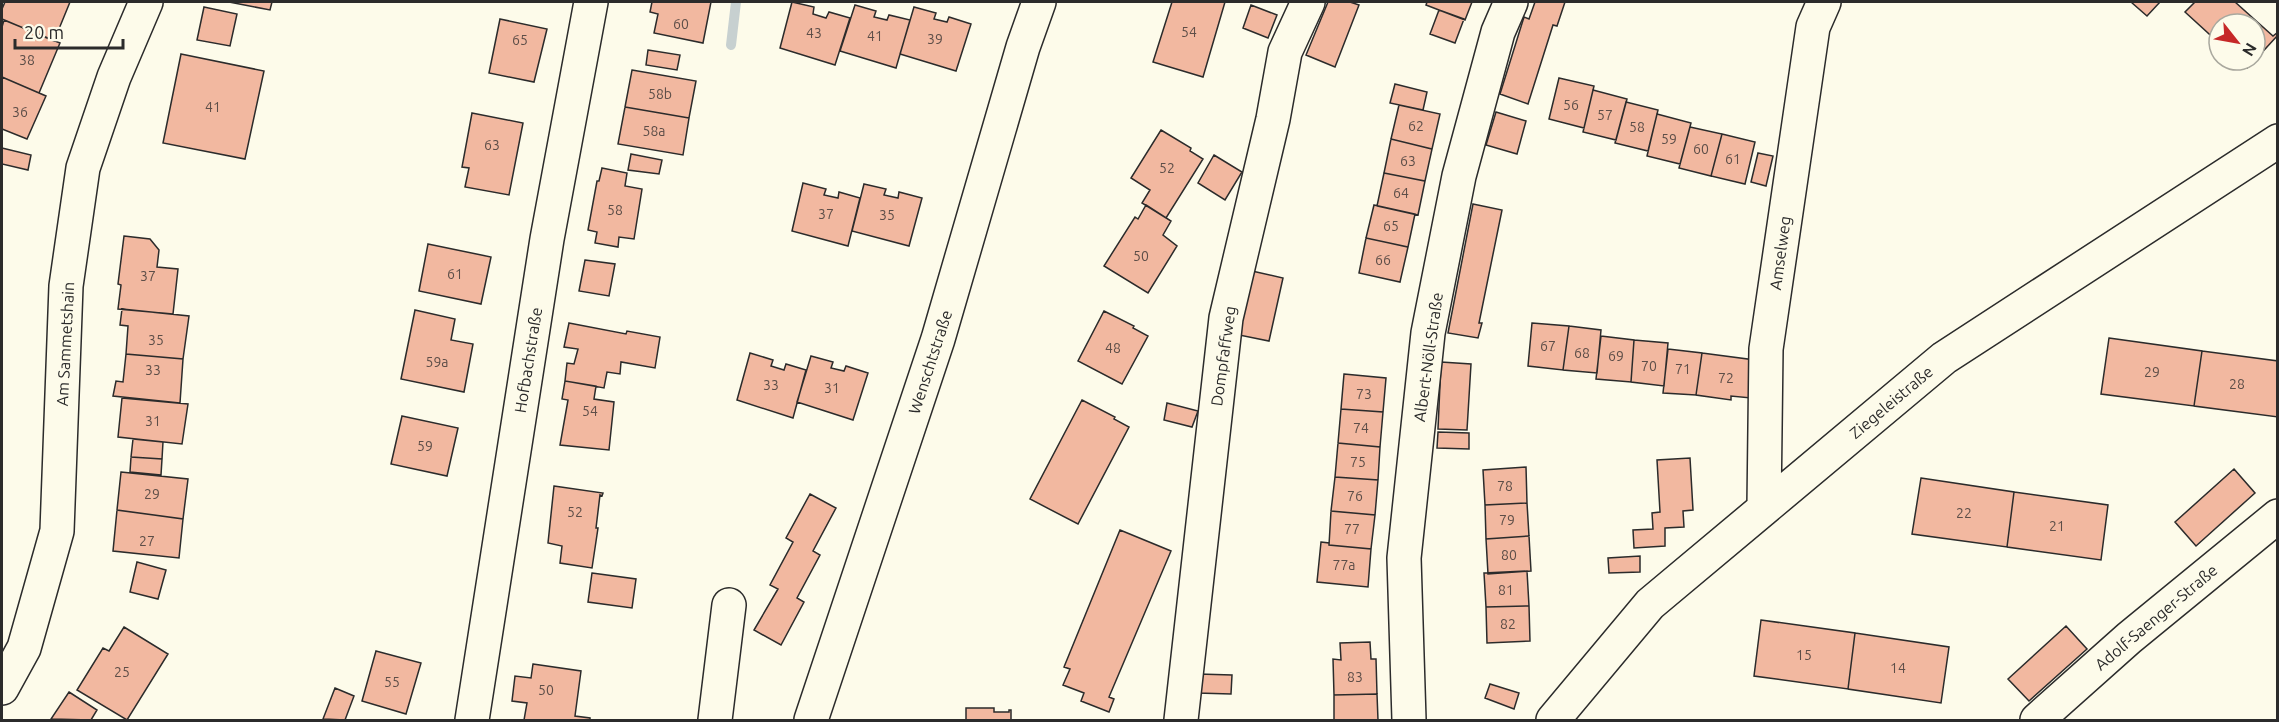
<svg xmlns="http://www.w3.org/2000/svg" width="2279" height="722" font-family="Ubuntu,sans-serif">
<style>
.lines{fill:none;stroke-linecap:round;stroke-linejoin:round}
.stream{stroke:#c7d0d0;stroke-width:10}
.building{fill:#f2b8a0;stroke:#2b2b2b;stroke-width:1.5}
.minor-casing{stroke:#2b2b2b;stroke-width:36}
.minor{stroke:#fdfbea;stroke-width:33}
.labels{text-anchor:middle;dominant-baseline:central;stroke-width:4.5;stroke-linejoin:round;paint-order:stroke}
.number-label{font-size:14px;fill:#5d4e48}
.street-label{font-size:16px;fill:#2b2b2b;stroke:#fdfbea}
</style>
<rect width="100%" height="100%" fill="#fdfbea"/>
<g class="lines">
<!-- stream -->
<path class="stream" d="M731,45L736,2"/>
</g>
<!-- building -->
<path class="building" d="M5,2H70L54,41L2,19V9Z
M229,2H272L270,10Z
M652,2H711L703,43L654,33L658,14L650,12Z
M792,2L814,7L813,14L826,18L829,12L850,18L835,65L780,48Z
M1172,2H1225L1203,77L1153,62Z
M1328,2H1350L1359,5L1335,67L1306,55Z
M1427,2H1472L1465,20L1426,5Z
M1535,2H1565L1557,26L1553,25L1528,104L1500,94L1524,17L1529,19Z
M2131,2H2160L2147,16Z
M2195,2H2235L2273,36L2278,32V35L2255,60V24H2219V43L2185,12Z
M855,5L876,11L874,17L887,20L889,15L910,20L896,68L840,51Z
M1251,5L1277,15L1268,38L1243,28Z
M204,7L237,14L230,46L197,40Z
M914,7L936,13L934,19L947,22L949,17L971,24L956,71L900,54Z
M1439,10L1464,19L1455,43L1430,34Z
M500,19L547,29L534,82L489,73Z
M4,20L60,43L39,93L2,77V27Z
M648,50L680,55L677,70L646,65Z
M181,54L264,71L245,159L163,143Z
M2238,60H2255L2247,68Z
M632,70L696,81L689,118L625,107Z
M2,77L46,96L27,139L2,129Z
M1559,78L1594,86L1584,128L1549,119Z
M1395,84L1427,92L1423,110L1390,103Z
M1593,90L1627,99L1616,140L1583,132Z
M1626,102L1658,110L1648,151L1615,143Z
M1399,105L1440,114L1432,149L1391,139Z
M625,107L689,118L683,155L618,144Z
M1496,112L1526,121L1517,154L1486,145Z
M472,113L523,123L509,195L465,187L469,168L462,167Z
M1657,114L1691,123L1680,164L1647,156Z
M1690,127L1722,134L1711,176L1679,168Z
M1161,130L1191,148L1190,151L1203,159L1166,218L1142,203L1150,190L1131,178Z
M1722,134L1755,142L1745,184L1711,176Z
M1391,139L1432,149L1425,181L1384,173Z
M2,148L31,155L28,170L2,164Z
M1758,153L1773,156L1766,186L1751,182Z
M631,154L662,160L659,174L628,170Z
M1214,155L1242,172L1225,200L1198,183Z
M602,168L627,173L625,186L642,189L634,239L619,237L618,247L595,243L597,232L588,230L597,181H599Z
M1384,173L1425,181L1418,215L1377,206Z
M803,183L826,189L824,195L838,198L839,192L860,198L848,246L792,231Z
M864,184L886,189L884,195L898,198L899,192L922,198L909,246L852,231Z
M1473,204L1502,210L1479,323H1482L1478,338L1448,333Z
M1146,205L1171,221L1163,235L1177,246L1148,293L1104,266L1135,217L1138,219Z
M1374,205L1415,214L1408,247L1366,238Z
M124,236L150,239L159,250L157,267L178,269L173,314L118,309L121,285L118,284Z
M1366,238L1408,247L1400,282L1359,273Z
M428,244L491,257L481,304L419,291Z
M585,260L615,264L609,296L579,291Z
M1252,271L1283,278L1269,341L1239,335Z
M122,309L189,316L183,359L126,354L128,326L120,325Z
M415,310L455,319L451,340L473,344L464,392L401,379Z
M1104,311L1134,326L1133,328L1148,336L1122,384L1078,361Z
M569,323L626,334L627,331L660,337L655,368L621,362L620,374L607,372L604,388L565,381L567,363L574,364L578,349L564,347Z
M1532,323L1569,326L1563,370L1528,366Z
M1569,326L1601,330L1597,373L1563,370Z
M1601,336L1634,340L1631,382L1596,379Z
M2109,338L2202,351L2194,406L2101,394Z
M1634,340L1668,343L1664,386L1631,382Z
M1668,349L1702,353L1696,395L1663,393Z
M2202,351L2278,361V417L2194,406Z
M750,353L773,360L771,366L784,370L786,364L806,370L793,418L737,400Z
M1702,353L1755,360L1751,398L1731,396V400L1696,395Z
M126,354L183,359L180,403L113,396L116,381L123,382Z
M811,356L833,362L831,368L844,371L846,366L868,373L853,420L797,402Z
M1441,362L1471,364L1467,430L1438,429Z
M1344,374L1386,378L1383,412L1341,409Z
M565,381L596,386L594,399L614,402L609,450L560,445L568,400L562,399Z
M122,398L188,404L182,444L118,437Z
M1082,400L1115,417L1114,419L1129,427L1078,524L1030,499Z
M1167,403L1198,411L1192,427L1164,420Z
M1341,409L1383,412L1380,447L1338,443Z
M402,416L458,428L447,476L391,464Z
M1438,432L1469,433V449L1437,448Z
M133,439L163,442L162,459L131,457Z
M1338,443L1380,447L1378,480L1335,477Z
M131,457L162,459L161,475L130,472Z
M1690,458L1693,510L1683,511L1684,527L1665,528V546L1634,548L1633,530L1653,529L1652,513L1660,512L1657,460Z
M1526,467L1527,503L1485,505L1483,470Z
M2234,469L2255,493L2196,546L2175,522Z
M121,472L188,479L183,519L117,510Z
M1335,477L1378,480L1375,515L1331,511Z
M1921,478L2014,492L2007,547L1912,534Z
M554,486L603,493L602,496L600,495L596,528H598L592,568L560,563L562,546L548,543Z
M2014,492L2108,505L2101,560L2007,547Z
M810,494L836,508L813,551L820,555L797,598L804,602L781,645L754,630L778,589L770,585L793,542L786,538Z
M1527,503L1529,536L1486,539L1485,505Z
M117,510L183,519L179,558L113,551Z
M1331,511L1375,515L1371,549L1329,545Z
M1120,530L1171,551L1109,697L1114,699L1109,712L1081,701L1084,693L1063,685L1070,669L1064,667Z
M1529,536L1531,571L1488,574L1486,539Z
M1321,542L1329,543V545L1371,549L1368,587L1317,582Z
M1640,556V572L1609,573L1608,558Z
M137,562L166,570L158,599L130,592Z
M1527,571L1529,606L1486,607L1484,573Z
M592,573L636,579L632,608L588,602Z
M1529,606L1530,641L1487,643L1486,607Z
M1761,620L1855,633L1848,689L1754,676Z
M2066,626L2087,649L2029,701L2008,679Z
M124,627L168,654L127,720L77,690L103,648L109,651Z
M1855,633L1949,647L1941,703L1848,689Z
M1370,642L1371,659H1376L1377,694L1334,695L1333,659L1341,660L1340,643Z
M376,651L421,663L406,714L362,701Z
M533,664L581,671L575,716L590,718V720H524L527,703L512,701L515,676L531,678Z
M1198,674L1232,675L1231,694L1197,693Z
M1490,684L1519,693L1514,709L1485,698Z
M335,688L354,696L345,720L323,719Z
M69,692L97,710L91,720L51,719Z
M1377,694L1378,720H1334V695Z
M966,708H994V712H1009V710H1011V720H966Z"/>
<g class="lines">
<!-- minor casing -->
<g class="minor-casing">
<path id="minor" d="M1764,507L1766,349L1813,27L1824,2
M2,688L24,648L57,531L66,286L83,168L114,77L146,2
M472,720L547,239L591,2
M715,720L729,605
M811,720L938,339L1023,47L1039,2
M1181,720L1226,318L1273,119L1285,52L1308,2
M1409,720L1404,558L1428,333L1459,176L1498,32L1511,2
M1553,720L1650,604L1944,358L2278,141
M2037,720L2129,638L2278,516"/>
</g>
<!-- minor -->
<use href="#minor" class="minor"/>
</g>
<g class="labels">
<!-- number labels -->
<g class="number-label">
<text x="681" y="24">60</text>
<text x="1189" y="32">54</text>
<text x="814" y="33">43</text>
<text x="875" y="36">41</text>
<text x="935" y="39">39</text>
<text x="520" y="40">65</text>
<text x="27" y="60">38</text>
<text x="660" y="94">58b</text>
<text x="1571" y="105">56</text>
<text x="213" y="107">41</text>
<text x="20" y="112">36</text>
<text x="1605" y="115">57</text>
<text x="1416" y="126">62</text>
<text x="1637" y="127">58</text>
<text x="654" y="131">58a</text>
<text x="1669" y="139">59</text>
<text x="492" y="145">63</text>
<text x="1701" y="149">60</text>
<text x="1733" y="159">61</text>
<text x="1408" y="161">63</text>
<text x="1167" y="168">52</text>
<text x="1401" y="193">64</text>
<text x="615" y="210">58</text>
<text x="826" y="214">37</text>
<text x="887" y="215">35</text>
<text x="1391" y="226">65</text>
<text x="1141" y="256">50</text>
<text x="1383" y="260">66</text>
<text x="455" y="274">61</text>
<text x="148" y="276">37</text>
<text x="156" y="340">35</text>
<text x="1548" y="346">67</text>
<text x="1113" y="348">48</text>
<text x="1582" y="353">68</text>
<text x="1616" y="356">69</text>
<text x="437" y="362">59a</text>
<text x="1649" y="366">70</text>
<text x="1683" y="369">71</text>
<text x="153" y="370">33</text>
<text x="2152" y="372">29</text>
<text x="1726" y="378">72</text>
<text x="2237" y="384">28</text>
<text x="771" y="385">33</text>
<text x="832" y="388">31</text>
<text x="1364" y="394">73</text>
<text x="590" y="411">54</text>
<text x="153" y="421">31</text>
<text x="1361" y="428">74</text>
<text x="425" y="446">59</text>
<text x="1358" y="462">75</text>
<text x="1505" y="486">78</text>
<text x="152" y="494">29</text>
<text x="1355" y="496">76</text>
<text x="575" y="512">52</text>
<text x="1964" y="513">22</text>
<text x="1507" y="520">79</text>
<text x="2057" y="526">21</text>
<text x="1352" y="529">77</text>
<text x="147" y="541">27</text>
<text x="1509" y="555">80</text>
<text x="1344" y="565">77a</text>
<text x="1506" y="590">81</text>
<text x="1508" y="624">82</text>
<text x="1804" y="655">15</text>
<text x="1898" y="668">14</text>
<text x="122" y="672">25</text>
<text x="1355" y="677">83</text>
<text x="392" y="682">55</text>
<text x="546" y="690">50</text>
</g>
<!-- street labels -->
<g class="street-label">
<text transform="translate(1780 253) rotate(-82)">Amselweg</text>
<text transform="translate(65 344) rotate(-87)">Am Sammetshain</text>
<text transform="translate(1223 356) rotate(-82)">Dompfaffweg</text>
<text transform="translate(1428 357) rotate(-82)">Albert-Nöll-Straße</text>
<text transform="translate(528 360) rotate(-81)">Hofbachstraße</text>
<text transform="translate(930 362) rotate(-72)">Wenschtstraße</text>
<text transform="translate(1891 402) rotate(-40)">Ziegeleistraße</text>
<text transform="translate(2156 617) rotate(-40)">Adolf-Saenger-Straße</text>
</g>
</g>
<!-- border -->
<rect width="2279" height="722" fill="none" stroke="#2b2b2b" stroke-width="6"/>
<!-- north arrow -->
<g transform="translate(2237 42) rotate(121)"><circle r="28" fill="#fdfbea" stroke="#a9a89e" stroke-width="1.5"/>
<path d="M0-4.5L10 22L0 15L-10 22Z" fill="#c62828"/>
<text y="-9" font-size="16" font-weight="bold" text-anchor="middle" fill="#2b2b2b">N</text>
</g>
<!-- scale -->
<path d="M15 39v9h108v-9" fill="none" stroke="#2b2b2b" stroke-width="3"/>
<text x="24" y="39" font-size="18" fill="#2b2b2b" stroke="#fdfbea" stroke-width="4.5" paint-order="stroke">20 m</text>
</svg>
